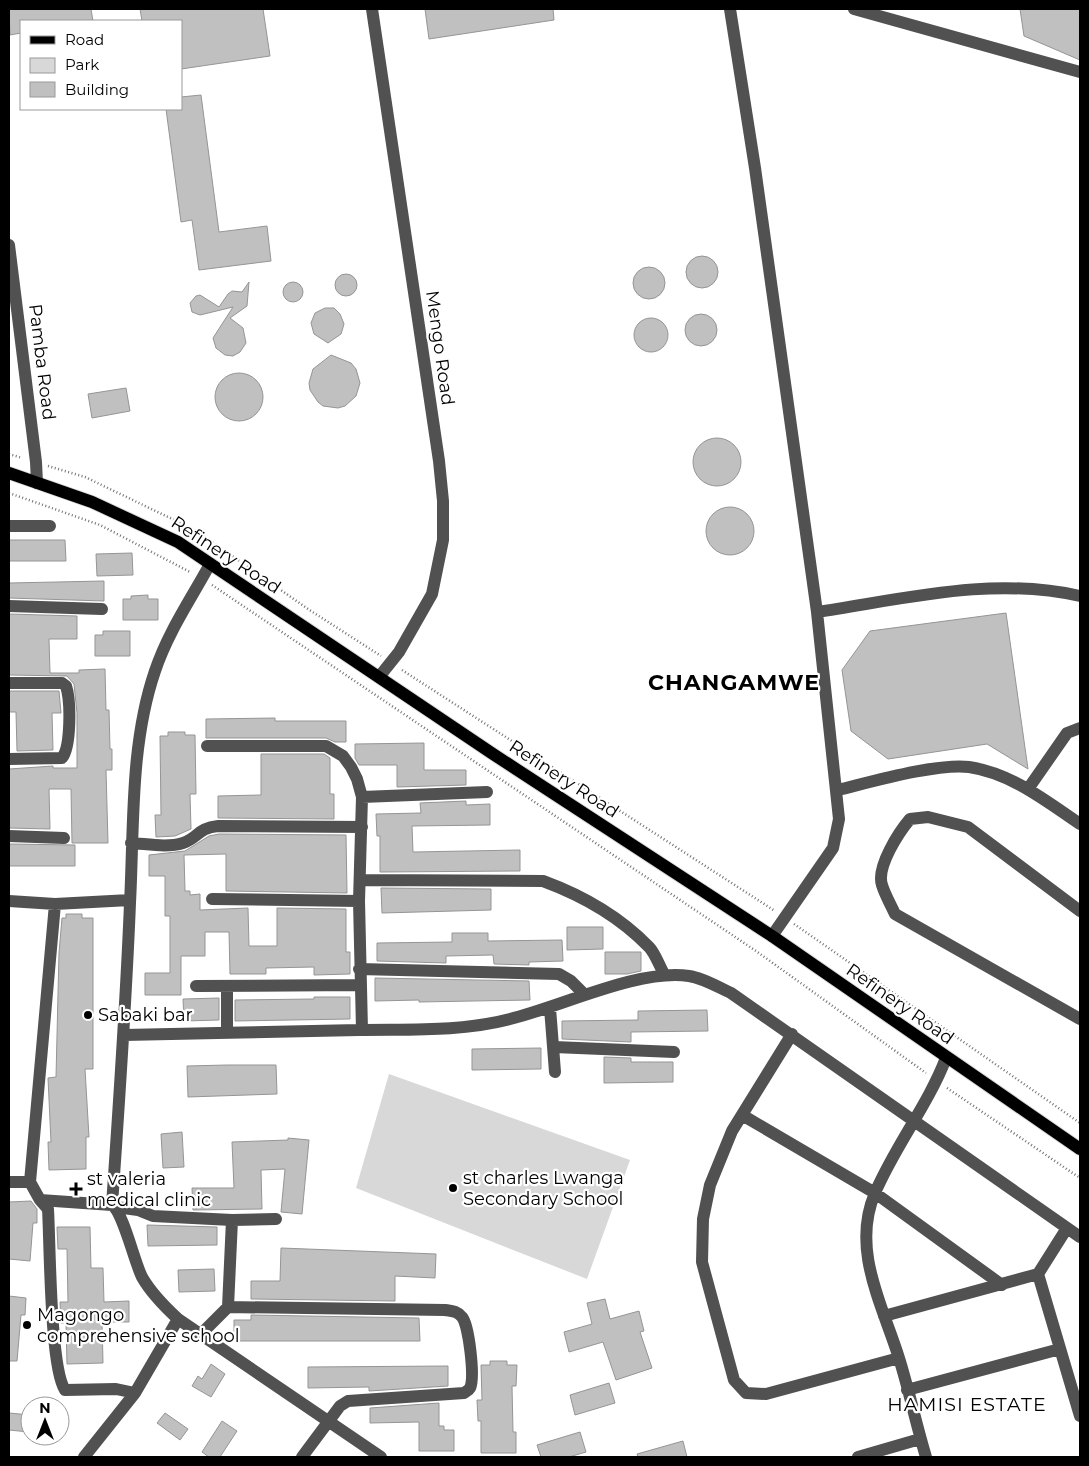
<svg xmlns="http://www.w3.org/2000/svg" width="1089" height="1466" font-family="Montserrat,sans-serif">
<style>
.green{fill:#d8d8d8}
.building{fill:#c0c0c0;stroke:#959595}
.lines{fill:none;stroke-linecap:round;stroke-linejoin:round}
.major-casing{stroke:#dbdbdb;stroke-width:14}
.path{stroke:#737373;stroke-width:2.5;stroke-dasharray:1 2.5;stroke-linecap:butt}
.minor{stroke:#515151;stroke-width:12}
.major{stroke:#000;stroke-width:12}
.poi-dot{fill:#000;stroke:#fff;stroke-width:2}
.labels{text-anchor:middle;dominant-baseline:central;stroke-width:4.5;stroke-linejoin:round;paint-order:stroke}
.street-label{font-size:18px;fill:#000;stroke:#fff}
.poi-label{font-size:18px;fill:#000;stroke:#fff;text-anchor:start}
.neighbourhood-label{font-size:19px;letter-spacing:1px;fill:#000;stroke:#fff}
.district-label{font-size:22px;font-weight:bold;letter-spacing:1px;fill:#000;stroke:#fff}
</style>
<rect width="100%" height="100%" fill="#fff"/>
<!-- green -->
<path class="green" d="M389,1074L630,1160L587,1279L356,1188Z"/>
<!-- building -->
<path class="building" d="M9,9H91L93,21H21V33L10,35Z
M140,9H263L270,56L181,69V21H142Z
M425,9H553L554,20L429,39Z
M1020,9H1080V60L1024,36Z
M201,95L219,232L267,226L271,261L199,270L192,220L181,222L166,109H181V97Z
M686 272a16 16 0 1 1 32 0a16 16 0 1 1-32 0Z
M633 283a16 16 0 1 1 32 0a16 16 0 1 1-32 0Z
M335 285a11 11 0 1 1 22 0a11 11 0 1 1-22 0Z
M283 292a10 10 0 1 1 20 0a10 10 0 1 1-20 0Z
M249,282L247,306L230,318L243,328L246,343L240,352L233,356L225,355L216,348L213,338L233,307L200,315L192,312L190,303L196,296L200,295L219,307L228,294L232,291L242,292Z
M325,308H334L340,314L344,324L341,334L328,343L314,334L311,323L315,313Z
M685 330a16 16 0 1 1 32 0a16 16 0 1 1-32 0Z
M634 335a17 17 0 1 1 34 0a17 17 0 1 1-34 0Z
M331,355L351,363L356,369L360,383L356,396L345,406L338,408L323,406L318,402L310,390L309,383L313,369Z
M215 397a24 24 0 1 1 48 0a24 24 0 1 1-48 0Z
M126,388L130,411L92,418L88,394Z
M693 462a24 24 0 1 1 48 0a24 24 0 1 1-48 0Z
M706 531a24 24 0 1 1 48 0a24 24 0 1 1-48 0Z
M9,540H65L66,561H9Z
M132,553L133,575L97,576L96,554Z
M104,581V601L9,598V583Z
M148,595V599H158V620H123V599H131V596Z
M1006,613L1028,769L987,744L888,759L851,731L842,670L870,631Z
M9,614L77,616V639H49L50,673H79V670L105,669L106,710H109L110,749H112V770H106L108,843H72L71,789H49L50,829L9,828V769L53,766V768H77V713L74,684L67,676L9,675Z
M103,631H130V656H95V635H103Z
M9,691H59L61,713H52L53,750L17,751L16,712H9Z
M275,718V721H346V742H335L326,738H206V719Z
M168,732H185V735H195L196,794H190L191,829L175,836L156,837L155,815H161L160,736H168Z
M424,743V770H466V785L397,787V765H359L355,758V744Z
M261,754H324L330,758V794H334V819L218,818V796L261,795Z
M466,801V805L490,804V825L412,826L413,852L520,850V871L380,872V836H377L376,814L421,813L420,803Z
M219,834L346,835L347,893L226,891V854L184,855L185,891H190V895L200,894V910L248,908L249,946H277V908L346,909V952H350V974L314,975V967L266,968V974H230L229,932H205V956H181V995H145V973H170V916H165V876H149V855L185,851L209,836Z
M9,844L75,845V866H9Z
M381,888L491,889V910L382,913Z
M66,914H82V918H93V1069H85L89,1137H86V1169L49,1170L48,1142H51L48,1078L56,1077L59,953L62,918H66Z
M567,927H603V949L567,950Z
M452,933H488V941L562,940L563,961L529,962V965L494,964L493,955L446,956V963L377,961V943L452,942Z
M605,952H641V971L627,974H605Z
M375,978L529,981L530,1000L419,1002V1000L375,1001Z
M314,997H350V1019L235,1021V1000L314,999Z
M219,998V1020L184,1021L183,999Z
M707,1010L708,1031L631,1032V1042L562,1039V1021L638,1020V1011Z
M541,1048V1069L472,1070V1049Z
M604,1057L631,1058V1062H673V1082L604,1083Z
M227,1065H276L277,1094L188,1097L187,1066Z
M182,1132L184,1167L163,1168L161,1134Z
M288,1138L309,1140L302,1214L281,1212L285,1169L261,1170L262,1209L193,1210L192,1188H234L232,1142L288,1140Z
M31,1201L37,1209V1223H33L30,1261L9,1259V1202Z
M147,1225L217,1227V1245L148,1246Z
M57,1227H90L91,1268H103L104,1302L129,1301V1322H102L103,1363L67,1364L66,1323H61L60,1302H68L67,1249H58Z
M281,1248L436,1254L435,1278L395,1276V1301L251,1299V1281H280Z
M214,1269L215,1291L179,1292L178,1270Z
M9,1296L26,1298L25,1315H21L17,1361H9Z
M605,1299L610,1319L639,1311L644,1331L640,1332L652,1368L616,1380L603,1342L569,1352L564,1332L592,1324L587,1303Z
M251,1315L419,1318L420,1341H234V1320H251Z
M490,1361H507V1365H517L516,1386H512L513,1432H516V1453H481V1421H478L477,1400H482L481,1365H490Z
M211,1364L225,1374L211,1397L192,1386L198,1376L202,1379Z
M448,1366V1386L369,1391V1387L308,1388V1367Z
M609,1383L615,1403L575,1415L570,1395Z
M439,1403V1426H444V1430H454V1451H419V1422L370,1423V1408Z
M9,1413L30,1415L29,1432L9,1430Z
M165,1413L188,1429L180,1440L157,1423Z
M222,1421L237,1431L220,1457H209L202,1452Z
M580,1432L586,1452L569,1457H541L537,1445Z
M683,1441L687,1457H638L637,1454Z"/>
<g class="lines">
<!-- major casing -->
<g class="major-casing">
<path id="major" d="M9,473L92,502L178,542L493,754L772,936L1080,1149"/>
</g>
<!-- path -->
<path class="path" d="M9,454L22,458
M48,466L85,477L195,530L308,609L381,656
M9,493L100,525L190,572
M212,585L756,951L926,1073
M402,670L775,911
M794,924L1080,1123
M947,1088L1080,1178"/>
<!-- minor -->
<path class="minor" d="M372,9L439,461L443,501V540L432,594L399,652L379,677
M730,9L755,168L817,612L839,819L833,848L772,936
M854,9L1080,72
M9,245L36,462L37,483
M9,526H50
M210,564C191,599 168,632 155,671C130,744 134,826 130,903C126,1004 119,1104 112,1205C123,1212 134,1261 142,1277C151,1293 165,1307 178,1319L381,1457
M9,606L102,609
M817,612C904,599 992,576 1080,596
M9,683H62L66,686C71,701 71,747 62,758L9,759
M207,746H326L343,756L351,767L357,779L362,797L359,901L362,1030
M1028,789L1067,733L1080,728
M838,790C871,782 937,763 969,767C1011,773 1046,801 1080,824
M362,797L487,792
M9,836L64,838
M131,843C148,844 167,848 183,843C198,838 198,828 218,826L362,827
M361,880L543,881C581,895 620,917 649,947C655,953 659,965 664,974
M212,899L359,901
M9,901L55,904L130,900
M1080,911L968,827L928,817L910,819C899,832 876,867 882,885C885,895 891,905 895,914L1080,1019
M359,969L559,974L571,981L585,995
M196,986L361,985
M227,986V1033
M550,1008L555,1072
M792,1034L732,1131L710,1185L703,1219L702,1262L734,1380L746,1393L766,1394L899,1358
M124,1035C202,1034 281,1031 359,1030C410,1029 460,1032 510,1019C560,1007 640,968 689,976C703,978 718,987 731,993L1080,1237
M554,1047L674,1052
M742,1115L875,1193L1002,1285
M9,1182H30L40,1200L112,1205
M30,1182L55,904
M40,1200L48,1209C50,1243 50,1368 65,1390L116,1389L135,1393
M116,1207L138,1210L153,1216L232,1220L276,1219
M1067,1228L1038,1274L1080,1416
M228,1307L232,1220
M884,1316L1038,1274
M202,1333L228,1307L445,1310C452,1311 457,1311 462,1317C469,1325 475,1378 470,1388C469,1390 467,1391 464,1393L348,1401L340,1406L302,1457
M907,1390L1060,1349
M84,1457L135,1393L178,1319
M858,1457L920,1439
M926,1457C916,1424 909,1390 899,1358C882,1304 851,1249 875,1193C895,1146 928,1105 946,1058"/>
<!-- major -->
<use href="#major" class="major"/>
</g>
<!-- markers -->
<g class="poi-dot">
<circle cx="88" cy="1015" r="5"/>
<circle cx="453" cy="1188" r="5"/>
<path d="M73.5 1181.5h5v5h5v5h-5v5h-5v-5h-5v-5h5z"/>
<circle cx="27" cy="1325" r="5"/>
</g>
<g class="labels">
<!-- street labels -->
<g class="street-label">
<text transform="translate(440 348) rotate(82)">Mengo Road</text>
<text transform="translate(42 362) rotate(83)">Pamba Road</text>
<text transform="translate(226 555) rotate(33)">Refinery Road</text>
<text transform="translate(564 779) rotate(33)">Refinery Road</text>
<text transform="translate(900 1004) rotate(35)">Refinery Road</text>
</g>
<!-- poi labels -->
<g class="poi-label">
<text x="98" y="1015">Sabaki bar</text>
<text x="463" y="1178">st charles Lwanga<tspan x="463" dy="21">Secondary School</tspan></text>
<text x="87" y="1179">st valeria<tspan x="87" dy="21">medical clinic</tspan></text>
<text x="37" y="1315">Magongo<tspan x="37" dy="21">comprehensive school</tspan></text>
</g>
<!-- neighbourhood labels -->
<g class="neighbourhood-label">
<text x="967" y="1404">HAMISI ESTATE</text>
</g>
<!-- district labels -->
<g class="district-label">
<text x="734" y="682">CHANGAMWE</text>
</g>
</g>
<!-- border -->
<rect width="1089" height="1466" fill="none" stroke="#000000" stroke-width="20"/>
<!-- legend -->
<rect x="20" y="20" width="162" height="90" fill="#ffffff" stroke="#999999"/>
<rect x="30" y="36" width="25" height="8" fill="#000000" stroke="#999999"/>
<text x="65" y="45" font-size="15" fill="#000000">Road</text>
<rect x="30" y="58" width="25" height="15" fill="#d8d8d8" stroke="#999999"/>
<text x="65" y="70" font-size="15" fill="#000000">Park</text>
<rect x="30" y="82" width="25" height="15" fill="#c0c0c0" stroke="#999999"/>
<text x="65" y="95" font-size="15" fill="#000000">Building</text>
<!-- north arrow -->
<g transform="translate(45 1421)"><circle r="24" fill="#ffffff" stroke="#999999"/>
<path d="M0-4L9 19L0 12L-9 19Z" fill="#000000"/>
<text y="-8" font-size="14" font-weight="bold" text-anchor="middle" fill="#000000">N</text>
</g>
</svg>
